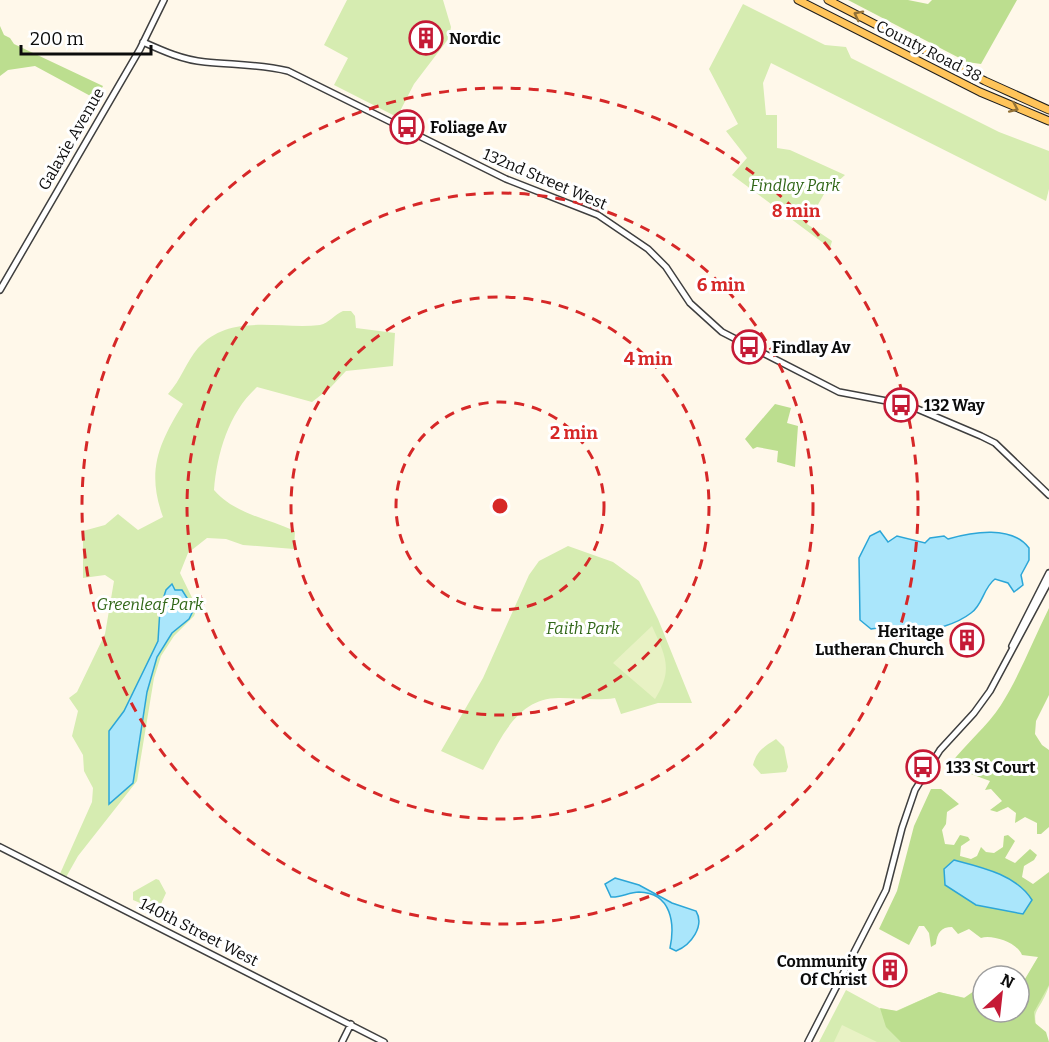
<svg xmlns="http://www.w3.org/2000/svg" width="1049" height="1042" font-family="Bitter,serif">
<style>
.green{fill:#d6ecb1}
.forest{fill:#bcde8f}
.pitch{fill:#e8f2c4}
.water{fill:#aae6fb;stroke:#2ca6d7;stroke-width:1.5}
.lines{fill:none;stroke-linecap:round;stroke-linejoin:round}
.minor-casing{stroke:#3f3f3f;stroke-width:8}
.major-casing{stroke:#1d1d1d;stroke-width:9}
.minor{stroke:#fff;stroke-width:5}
.major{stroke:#ffc45a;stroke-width:7}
.oneway{stroke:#927137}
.ring{fill:none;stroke:#d62828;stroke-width:3;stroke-dasharray:10 8}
.labels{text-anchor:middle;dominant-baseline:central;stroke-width:6;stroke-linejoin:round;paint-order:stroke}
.poi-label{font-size:16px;font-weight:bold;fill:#0c0c0c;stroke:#fff;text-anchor:start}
.street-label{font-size:16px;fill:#0c0c0c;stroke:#fff}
.park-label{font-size:16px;font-style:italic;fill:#316718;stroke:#fff}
.centre{fill:#d62828;stroke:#fff;stroke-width:3}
.ring-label{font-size:18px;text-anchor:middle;font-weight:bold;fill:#d62828;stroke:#fff;stroke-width:6;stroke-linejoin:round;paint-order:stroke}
</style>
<rect width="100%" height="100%" fill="#fff8ea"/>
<!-- green -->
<path class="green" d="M347,0H443L451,27L449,38L414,84L397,117L334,85L348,58L324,45Z
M743,4L825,45L846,47L851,58L999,132L1049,151V189L1046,201L771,63L763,83L766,115H777V148L790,150L845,175L824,194L807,224L832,241L830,248L732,175L747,158L726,131L738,124L709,69Z
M343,311H351L355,316L356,328L395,333L393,366L346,371L330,388L312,402L257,387C229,412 217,453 214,490C235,514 266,518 295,531L294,549L243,545L226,539L207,538L188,553L180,573L197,608L194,616L174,636L161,656L154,678L137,781L78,856L65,879L59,876L92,802L93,788L84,771L83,755L72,736L78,711L69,698L77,692L105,634L114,581L105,575L83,578V531L105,525L118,514L138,530L163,517C146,471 159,443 183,404L168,394C181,380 186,362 198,348C230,312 280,330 320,325C329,323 335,314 343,311Z
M568,546L613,562L639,581L658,619L692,703H658L621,714L615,698C596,701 579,698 560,698C517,697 501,739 483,770L441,751L483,678L529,575L539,561Z
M776,739L784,747L788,767L786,772L761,774L753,765C757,750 764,747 776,739Z
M156,879L159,880L166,893L160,906L152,908L133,900V892Z
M1049,939C1049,953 1049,973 1049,986C1039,1016 1027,1007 1043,1042H819L846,990L881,1009L896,1011L939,992L983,1002V1012H1019V990Z"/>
<!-- forest -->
<path class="forest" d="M848,0H908L928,4L932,0H1017L981,64L967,62Z
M0,26L4,35L10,38L14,44L103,86L96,99L35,66L8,70L0,76Z
M775,404L791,408L787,423L798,426L795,467L777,462L778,451L757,447L753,449L745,439Z
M1049,608V695L1036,721L1035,734L1042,745L1049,750V827L1041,834H1037V823L1025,817L1015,823L1016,813L1008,807L997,812L990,810L1002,801L991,789L985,790L990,781L949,766C965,744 987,727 1001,705C1020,675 1033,640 1049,608Z
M931,789H941L959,804L947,812L946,824L942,830L945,844L954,845L960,835L968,837L970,840L961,846L960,856L971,859L977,856L981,847L986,852L994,853L1003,847L1004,836L1008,835L1015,841L1005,858L1015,863L1030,849L1037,855L1034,860L1024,866L1022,877L1033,884L1049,872V985L1034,1012L1035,1023L1046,1032L1049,1042H901L886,1027L880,1008L897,1011L939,992L964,998L977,989L983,995V1012H1019V982L1022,984L1038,957L1022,955C1018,943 992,934 981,938L969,929L958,934L952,927C941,927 937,933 936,944L931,947L929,933L924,926H919L909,945L879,929L897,891L914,826Z"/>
<!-- pitch -->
<path class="pitch" d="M652,626C665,655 674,669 655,699L613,663Z
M842,1025L877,1042H834Z"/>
<!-- water -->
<path class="water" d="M880,531L888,542L897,536L925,543L930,538L944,536L948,539C972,532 1012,525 1029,548V560L1021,575L1023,585L1014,592L1008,583L995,579C983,588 983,605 971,613C957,624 931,632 913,631C898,630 887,626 871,629L860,620L859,558L870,536Z
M172,584L175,590H182L194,609L189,619L172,633L157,657L147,692L133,783L109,804V731L124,711L158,641L160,609L166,590Z
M954,860C981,867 1017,875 1032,900L1023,914L976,905L945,885L944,869Z
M615,878L639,885L672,903L696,911C705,926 691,945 676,951L670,948C675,924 672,893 639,892C629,892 620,898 611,897L605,884Z"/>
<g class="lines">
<!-- minor casing -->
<g class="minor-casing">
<path id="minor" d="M143,42C163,51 183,60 205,62C235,65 258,64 288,71L506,179L598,215L648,249L666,267L690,303L722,332L839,392L908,405L981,436L995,443L1049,495
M0,290L140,49L164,0
M1012,646L1049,573
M0,847L384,1042
M342,1042L351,1024
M808,1042L886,890L902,828L915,790L940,750L974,713L990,691L1049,581"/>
</g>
<!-- major casing -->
<g class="major-casing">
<path id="major" d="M798,0L980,92L1049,121
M828,0L985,81L1049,110"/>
</g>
<!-- minor -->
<use href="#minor" class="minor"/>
<!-- major -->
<use href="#major" class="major"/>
</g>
<!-- one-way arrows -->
<defs><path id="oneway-chevron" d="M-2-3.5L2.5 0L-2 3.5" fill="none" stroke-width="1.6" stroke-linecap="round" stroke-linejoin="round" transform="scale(1.5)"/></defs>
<g class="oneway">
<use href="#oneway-chevron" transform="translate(858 15) rotate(-153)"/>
<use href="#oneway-chevron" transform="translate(1014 108) rotate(24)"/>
</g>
<!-- distance rings -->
<g class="ring">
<circle cx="500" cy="506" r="104"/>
<circle cx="500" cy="506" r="209"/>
<circle cx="500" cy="506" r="313"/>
<circle cx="500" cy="506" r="418"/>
</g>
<!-- icons -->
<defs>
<g id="building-ring" transform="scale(1.725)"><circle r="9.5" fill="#fff" stroke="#c51a36" stroke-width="1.5"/><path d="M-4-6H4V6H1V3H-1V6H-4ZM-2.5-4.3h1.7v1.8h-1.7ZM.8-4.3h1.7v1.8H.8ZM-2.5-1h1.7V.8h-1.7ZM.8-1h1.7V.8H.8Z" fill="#c51a36"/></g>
<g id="bus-ring" transform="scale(1.725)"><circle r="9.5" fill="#fff" stroke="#c51a36" stroke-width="1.5"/><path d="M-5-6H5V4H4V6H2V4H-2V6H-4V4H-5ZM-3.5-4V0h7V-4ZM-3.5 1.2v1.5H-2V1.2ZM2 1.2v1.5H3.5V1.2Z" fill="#c51a36"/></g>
</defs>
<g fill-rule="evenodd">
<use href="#building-ring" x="426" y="38"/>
<use href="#bus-ring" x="407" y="127"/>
<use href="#bus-ring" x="749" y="347"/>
<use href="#bus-ring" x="901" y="405"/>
<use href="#building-ring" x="967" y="640"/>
<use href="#bus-ring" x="923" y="767"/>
<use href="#building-ring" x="890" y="970"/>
</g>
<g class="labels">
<!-- poi labels -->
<g class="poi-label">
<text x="449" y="38">Nordic</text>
<text x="430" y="127">Foliage Av</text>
<text x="772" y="347">Findlay Av</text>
<text x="924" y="405">132 Way</text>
<text x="944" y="631" text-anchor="end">Heritage<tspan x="944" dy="18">Lutheran Church</tspan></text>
<text x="946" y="767">133 St Court</text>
<text x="867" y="961" text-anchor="end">Community<tspan x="867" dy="18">Of Christ</tspan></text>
</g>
<!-- street labels -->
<g class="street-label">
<text transform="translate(929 51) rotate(27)">County Road 38</text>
<text transform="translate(71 139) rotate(-60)">Galaxie Avenue</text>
<text transform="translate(545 179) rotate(23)">132nd Street West</text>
<text transform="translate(199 932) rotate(27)">140th Street West</text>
</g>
<!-- park labels -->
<g class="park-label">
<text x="795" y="185">Findlay Park</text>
<text x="150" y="604">Greenleaf Park</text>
<text x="583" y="628">Faith Park</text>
</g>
</g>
<circle cx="500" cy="506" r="9" class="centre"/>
<g class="ring-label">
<text x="796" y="217">8 min</text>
<text x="721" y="291">6 min</text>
<text x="648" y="365">4 min</text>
<text x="574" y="439">2 min</text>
</g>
<!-- north arrow -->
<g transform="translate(1001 994) rotate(27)"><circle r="28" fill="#ffffff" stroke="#9e9e9e" stroke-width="1.5"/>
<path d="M0-4.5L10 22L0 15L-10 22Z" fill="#c51a36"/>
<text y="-9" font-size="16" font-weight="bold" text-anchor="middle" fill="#0c0c0c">N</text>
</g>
<!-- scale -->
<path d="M21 45v9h130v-9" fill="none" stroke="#0c0c0c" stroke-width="3"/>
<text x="30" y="45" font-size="18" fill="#0c0c0c" stroke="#ffffff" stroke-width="4.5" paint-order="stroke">200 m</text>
</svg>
